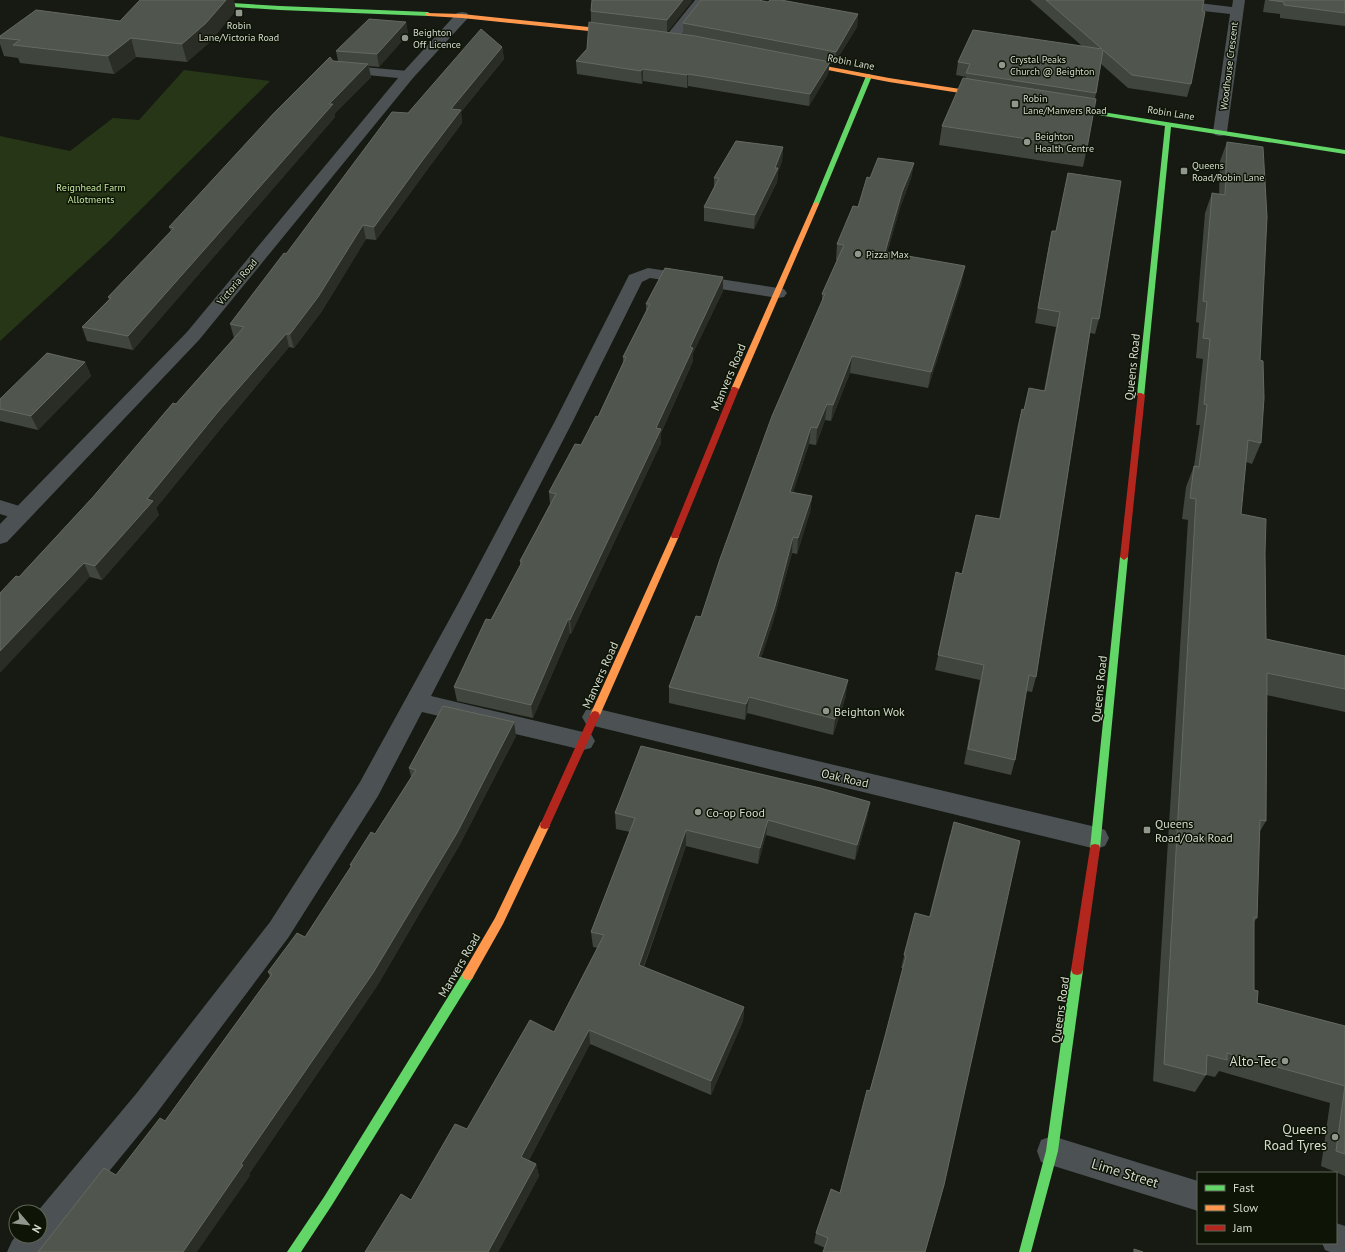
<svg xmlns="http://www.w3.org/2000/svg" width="1345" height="1252" font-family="'PT Sans',sans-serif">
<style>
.green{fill:#273617}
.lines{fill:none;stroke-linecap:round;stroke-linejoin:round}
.lane{fill:#4c5154;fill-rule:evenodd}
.street{fill:#4c5154;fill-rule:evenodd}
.fast{fill:#63d668;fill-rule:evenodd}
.slow{fill:#ff974d;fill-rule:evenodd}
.jam{fill:#b3261e;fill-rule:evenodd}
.wall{fill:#40453d}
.shaded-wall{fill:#292d25}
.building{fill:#50554d;stroke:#656a61}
.poi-dot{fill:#92978e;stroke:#0e1506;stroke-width:1.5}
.labels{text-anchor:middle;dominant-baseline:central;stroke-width:3;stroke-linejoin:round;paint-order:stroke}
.far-poi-label{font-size:10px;fill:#d5dbd0;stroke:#0e1506;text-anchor:start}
.far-street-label{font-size:10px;fill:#d5dbd0;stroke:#0e1506}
.far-park-label{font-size:10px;fill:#c4e8a1;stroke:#0e1506}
.street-label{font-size:12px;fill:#d5dbd0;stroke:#0e1506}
.poi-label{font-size:12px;fill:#d5dbd0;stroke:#0e1506;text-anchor:start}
.near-poi-label{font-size:14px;fill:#d5dbd0;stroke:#0e1506;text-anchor:end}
.near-street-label{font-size:14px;fill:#d5dbd0;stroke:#0e1506}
</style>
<rect width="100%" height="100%" fill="#161a12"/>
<!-- green -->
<path class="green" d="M184,70L270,81L107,243L0,341V136L70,151L113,118L139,120Z"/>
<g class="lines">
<!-- lane -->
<path class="lane" d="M695,0H708L676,42H666L664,39L666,36Z
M341,65L408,71L413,72L415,75L413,78L408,79L336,72L334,69L336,66Z
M648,268L778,288L784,289L787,293L784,297L778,298L650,278L642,282L573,421L431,696L583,732L591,734L595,741L591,748L583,750L422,712L378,796L288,938L156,1114L43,1252H7L12,1241L16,1236H40V1212H37L136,1094L270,922L360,782L459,602L555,421L627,279L629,275Z
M0,500L29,509L32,514L29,519L22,521L0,514Z"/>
<!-- street -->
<path class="street" d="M1134,0H1174L1232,7L1233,0H1245L1227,132L1225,135L1220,136L1215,135L1213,132L1230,14L1140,4L1135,3Z
M462,12L467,13L469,16L467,19L413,78L199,340L7,542L0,544V524L187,332L403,72L457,13Z
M594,708L1096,827L1105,830L1109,838L1105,846L1096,849L594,726L586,724L582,717L586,710Z
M1052,1136L1198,1181V1211L1041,1162L1037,1151L1041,1140Z
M1336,1223L1345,1226V1252H1330L1325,1250L1322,1243H1336Z"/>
<!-- fast -->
<path class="fast" d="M157,0H184L280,6L428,12L431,14L428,16L280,10L160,2Z
M869,74L872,76L819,204L814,205L813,204L866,76Z
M1064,106L1345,150V154L1171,127L1144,397H1141L1137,395L1165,126L1062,109L1061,108Z
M1124,554L1128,557L1100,848L1099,851L1095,852L1091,851L1090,848L1120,557Z
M1077,965L1081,966L1083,970L1058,1151L1031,1252H1019L1046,1151L1071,970L1073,966Z
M468,970L472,971L474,975L472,979L332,1205L301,1252H287L324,1197L464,971Z"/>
<!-- slow -->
<path class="slow" d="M426,13L462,14L618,30L621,32L618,34L462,18L428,16L426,15Z
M799,61L889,78L986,93L989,95L986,97L889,82L797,64V62Z
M816,202L819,204L739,389L735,391H732L731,389L813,204Z
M675,533L679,536L600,715L598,718H592L590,715L671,536Z
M545,821L549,822L550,825L503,924L472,979L468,980L464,979L462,975L464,971L495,918L541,822Z"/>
<!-- jam -->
<path class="jam" d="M732,387H735L739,389L679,536L678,538H672L671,536Z
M1138,393H1141L1145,395L1128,557L1124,560L1120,557Z
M595,711L598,712L600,715L550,825L549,828L545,829L541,828L540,825L590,715L592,712Z
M1095,844L1099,845L1100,848L1083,970L1081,974L1077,975L1073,974L1071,970L1090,848L1091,845Z"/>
</g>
<!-- wall -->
<path class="wall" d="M1030,0H1204L1191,84L1187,97L1128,88L1101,64L1095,99L1087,148L1083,167L939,145L942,126L966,78V77L956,75L958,62L1082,46Z
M1265,0H1345V26L1280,18V14L1263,12Z
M692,1L667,32L683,35V23L768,2L858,14L857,27L834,64L829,63L828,74L809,106L688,86L687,88L643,81L642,84L577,74L576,61L587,49L591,22V11Z
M236,10L211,41L187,62L136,57L114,74L20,63L18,58L4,56L0,44V36L120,21Z
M406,22L408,34L379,67L369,66L371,77L335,113V117L133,350L87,341L82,327L109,299L108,297L171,231L169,227L333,61H338L336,51Z
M502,47L504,59L461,112L462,123L424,174L376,240L366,239L322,311L294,348L289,347L222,427L156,508L159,515L102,580L90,577H19L93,497L234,338L230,324L286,254L408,113Z
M1227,142L1260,360L1261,443L1252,464L1246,462L1241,514L1265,553L1266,639L1345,656V712L1266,695V821L1259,833L1257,918L1254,922V990L1257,1003L1345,1026V1176L1321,1166L1330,1103L1219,1071L1215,1077L1206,1075L1195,1092L1153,1081L1188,520L1182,519L1186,487L1194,466L1200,425H1196L1203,359L1196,358L1199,323L1196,322L1205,213L1212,193L1219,195L1220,161Z
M783,147L782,161L778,172L777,182L754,229L704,221V207L714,188V178Z
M914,163L911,178L900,208L887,253L962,282L928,388L850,373L831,421L825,420L816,445L809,444L793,492L812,496L810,512L797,554L792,553L773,622L761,658L846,696L833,735L747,713L745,720L669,703V687L701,617L822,302V294L837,260H836L837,244L858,207L870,178Z
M1068,173L1099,319L1095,334L1090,333L1036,677L1032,692L1026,691L1015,760L1011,775L964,764L980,680L935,670L956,572L962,574L999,519L1018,424L1022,409L1024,410L1029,388L1044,391L1056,327L1035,323L1049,245L1052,231H1056Z
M723,291L693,353V361L661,433V443L571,634L570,633L533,718L457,701L454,687L520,566V561L550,504L549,492L581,445L598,417L623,363V357L646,311V304Z
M85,362L91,376L38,430L0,421V399Z
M516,736L459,846L377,986L249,1174L250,1176L116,1175L165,1121L270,977L268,972L305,937L351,867L350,865L375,834L411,777L409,768Z
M870,802L867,818L855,860L766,835L758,864L686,846L644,967L744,1007L743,1021L711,1095L590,1044L529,1160L536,1164L539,1176L498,1252H365L411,1200L467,1129L554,1032L598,948L593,947L591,932L630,832L616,829L615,813Z
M950,835L1020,841L825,1248L814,1243L816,1233L840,1193L885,1037L903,968H901L915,913L929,917Z"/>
<!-- shaded-wall -->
<path class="shaded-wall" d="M226,0H234L236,10L211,41L187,62L182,44Z
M683,0H692V1L667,33V20Z
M858,14L857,27L834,64L836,52Z
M406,22L408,34L379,67L377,54Z
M131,38L136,57L114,74L108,56Z
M502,47L504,59L461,112L462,123L424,174L376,240L374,227L422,161L451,109Z
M830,62L828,74L809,106L810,94Z
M368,64L371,77L335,113V117L133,350L128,336L329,104Z
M643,69V81L642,84L641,71Z
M688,74V86L687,88V75Z
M783,147L782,161L778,172L777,182L754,229L755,215Z
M914,163L911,178L900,208L883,268L885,252L902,192Z
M363,225L366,239L322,311L294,348L290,334Z
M965,266L962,282L928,388L931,372Z
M723,277V291L693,353V361L661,433V443L571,634L570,620L656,428L690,347Z
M286,334L289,347L222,427L156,508L159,515L102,580L95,566L147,499L217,413Z
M852,356L850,373L831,421L833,405Z
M85,362L91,376L38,430L31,416Z
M827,404L825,420L816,445L817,428Z
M811,427L809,444L788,508L790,492Z
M812,496L810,512L797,554L798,538Z
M793,537L792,553L773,622L756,673L758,657Z
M84,563L90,577L0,673V651Z
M568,619L570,633L533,718L531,705Z
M848,680L846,696L833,735L835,719Z
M749,697L747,713L745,720L746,704Z
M514,722L516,736L459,846L377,986L249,1174L250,1176L197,1252H183L241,1164Z
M870,802L867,818L855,860L857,845Z
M768,820L766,835L758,864L760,848Z
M686,830V846L639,979V965Z
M744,1007L743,1021L711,1095V1081Z
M589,1030L590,1044L524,1169L521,1157Z
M536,1164L539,1176L498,1252H488Z"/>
<!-- building -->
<path class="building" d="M140,0H226L206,23L182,44L131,38L108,56L13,45L20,40L0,38V36L36,10L120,21Z
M592,0H683L667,20L591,11Z
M701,0H758L768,2L770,0H781L858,14L836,52L683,23Z
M1046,0H1204L1202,11L1205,12L1191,84L1132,75L1103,50L1096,93L966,73L970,64L958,62L973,30L1102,49Z
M1269,0H1345V13L1284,5V2Z
M369,19L406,22L377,54L336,51Z
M589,22L695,36L830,62L810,94L688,74L687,75L643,69L641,71L576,61L587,49Z
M481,29L502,47L451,109L461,110L422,161L374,227L363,225L318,297L290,334H286L217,413L147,499L153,501L95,566L84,563L0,651V593L16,576L19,577L93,497L173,403L176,404L244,327L230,324L284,253L286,254L392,112L408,113Z
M330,57L333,61L368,64L329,104H333L128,336L82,327L111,298L108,297L174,228L169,227L274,113Z
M963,78L1096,99L1087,148L942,126Z
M736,141L783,147L775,168H778L755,215L704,207L719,178H714Z
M1227,142L1263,147L1267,217L1260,360L1263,361L1264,398L1261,443L1248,440L1241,514L1266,519L1265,553L1266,639L1345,656V689L1267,673L1266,821L1260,820L1257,918L1254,917V990L1258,991L1257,1003L1345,1026V1086L1227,1053V1060L1207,1055L1206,1075L1164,1064L1196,499L1190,498L1194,466L1199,467L1207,405L1204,404L1210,339L1203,338L1207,302L1203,301L1212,193L1225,195Z
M878,158L914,163L902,192L885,252L965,266L931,372L852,356L833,405L827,404L817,428L811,427L790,492L812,496L798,538L793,537L775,606L758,657L848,680L835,719L749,697L746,704L669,687L696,616L701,617L720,559L772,416L825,294H822L844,245L837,244L853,206L858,207L867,177L870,178Z
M1068,173L1121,181L1099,319L1092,318L1036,677L1029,675L1015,760L968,749L984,665L938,655L956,572L962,574L976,515L1000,519L1022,409L1024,410L1029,388L1045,391L1060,312L1038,308L1052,231H1056Z
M665,268L723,277L690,347L693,348L656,428L661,429L570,620L568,619L531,705L454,687L486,619L491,620L522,562L520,561L556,494L549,492L575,444L581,445L596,416L598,417L626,357H623L650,304H646Z
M47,353L85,362L31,416L0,409V399Z
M443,706L514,722L457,833L373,973L241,1164L243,1165L183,1252H38L104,1168L116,1175L160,1118L165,1121L272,974L268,972L297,933L305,937L352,865H350L371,832L375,834L416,770L409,768Z
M641,746L820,788L870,802L857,845L768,820L760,848L686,830L639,965L744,1007L711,1081L589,1030L521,1157L536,1164L488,1252H365L401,1194L411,1200L455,1124L467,1129L530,1020L554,1032L604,935L591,932L635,818L615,813Z
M954,822L1020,841L944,1185L925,1252H823L828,1238L816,1233L831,1189L840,1193L867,1090L870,1091L885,1036L906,956L904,955L915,913L930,917Z
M1345,1086V1154L1336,1151Z
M1134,1249L1143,1252H1134Z"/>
<!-- markers -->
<g class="poi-dot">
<rect x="235" y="9" width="8" height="8" rx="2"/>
<circle cx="405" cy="38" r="4"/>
<circle cx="1002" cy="65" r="4"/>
<rect x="1011" y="100" width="8" height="8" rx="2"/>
<circle cx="1027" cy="142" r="4"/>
<rect x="1180" y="167" width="8" height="8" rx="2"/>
<circle cx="858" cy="254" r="4"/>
<circle cx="826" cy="711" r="4"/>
<circle cx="698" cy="812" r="4"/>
<rect x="1143" y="826" width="8" height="8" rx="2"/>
<circle cx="1285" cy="1061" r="4"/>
<circle cx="1335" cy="1137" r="4"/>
</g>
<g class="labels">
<!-- far-poi labels -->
<g class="far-poi-label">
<text x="239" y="25" text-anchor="middle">Robin<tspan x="239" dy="12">Lane/Victoria Road</tspan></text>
<text x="413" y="32">Beighton<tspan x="413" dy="12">Off Licence</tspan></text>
<text x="1010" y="59">Crystal Peaks<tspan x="1010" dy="12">Church @ Beighton</tspan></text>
<text x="1023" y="98">Robin<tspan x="1023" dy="12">Lane/Manvers Road</tspan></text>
<text x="1035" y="136">Beighton<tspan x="1035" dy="12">Health Centre</tspan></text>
<text x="1192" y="165">Queens<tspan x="1192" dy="12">Road/Robin Lane</tspan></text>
<text x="866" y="254">Pizza Max</text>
</g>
<!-- far-street labels -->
<g class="far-street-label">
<text transform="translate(851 62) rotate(11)">Robin Lane</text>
<text transform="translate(1229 66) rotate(-83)">Woodhouse Crescent</text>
<text transform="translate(1171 113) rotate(9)">Robin Lane</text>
<text transform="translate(237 282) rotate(-50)">Victoria Road</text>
</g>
<!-- far-park labels -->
<g class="far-park-label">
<text x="91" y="187">Reignhead Farm<tspan x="91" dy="12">Allotments</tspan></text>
</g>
<!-- street labels -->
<g class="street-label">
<text transform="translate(1132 367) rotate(-84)">Queens Road</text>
<text transform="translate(728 377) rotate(-67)">Manvers Road</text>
<text transform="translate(600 675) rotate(-66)">Manvers Road</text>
<text transform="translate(1099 689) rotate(-84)">Queens Road</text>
<text transform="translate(845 778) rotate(13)">Oak Road</text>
<text transform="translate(459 965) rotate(-60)">Manvers Road</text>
<text transform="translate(1060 1010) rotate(-82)">Queens Road</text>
</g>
<!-- poi labels -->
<g class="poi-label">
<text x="834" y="711">Beighton Wok</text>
<text x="706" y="812">Co-op Food</text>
<text x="1155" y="823">Queens<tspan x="1155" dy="14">Road/Oak Road</tspan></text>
</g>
<!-- near-poi labels -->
<g class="near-poi-label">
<text x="1277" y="1061">Alto-Tec</text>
<text x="1327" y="1129">Queens<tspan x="1327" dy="16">Road Tyres</tspan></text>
</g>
<!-- near-street labels -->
<g class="near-street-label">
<text transform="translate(1125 1173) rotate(17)">Lime Street</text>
</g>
</g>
<!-- legend -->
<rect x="1197" y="1172" width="140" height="72" fill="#0e1506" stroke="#5e6457"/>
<rect x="1205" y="1185" width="20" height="6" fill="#63d668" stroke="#5e6457"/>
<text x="1233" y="1192" font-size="12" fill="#d5dbd0">Fast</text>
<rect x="1205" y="1205" width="20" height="6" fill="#ff974d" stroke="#5e6457"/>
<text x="1233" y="1212" font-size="12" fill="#d5dbd0">Slow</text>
<rect x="1205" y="1225" width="20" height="6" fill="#b3261e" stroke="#5e6457"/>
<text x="1233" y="1232" font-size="12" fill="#d5dbd0">Jam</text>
<!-- north arrow -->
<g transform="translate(28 1224) rotate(118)"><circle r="19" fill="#0e1506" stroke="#5e6457"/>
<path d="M0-3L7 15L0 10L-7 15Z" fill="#92978e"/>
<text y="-6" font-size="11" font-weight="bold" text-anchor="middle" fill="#d5dbd0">N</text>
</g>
</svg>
